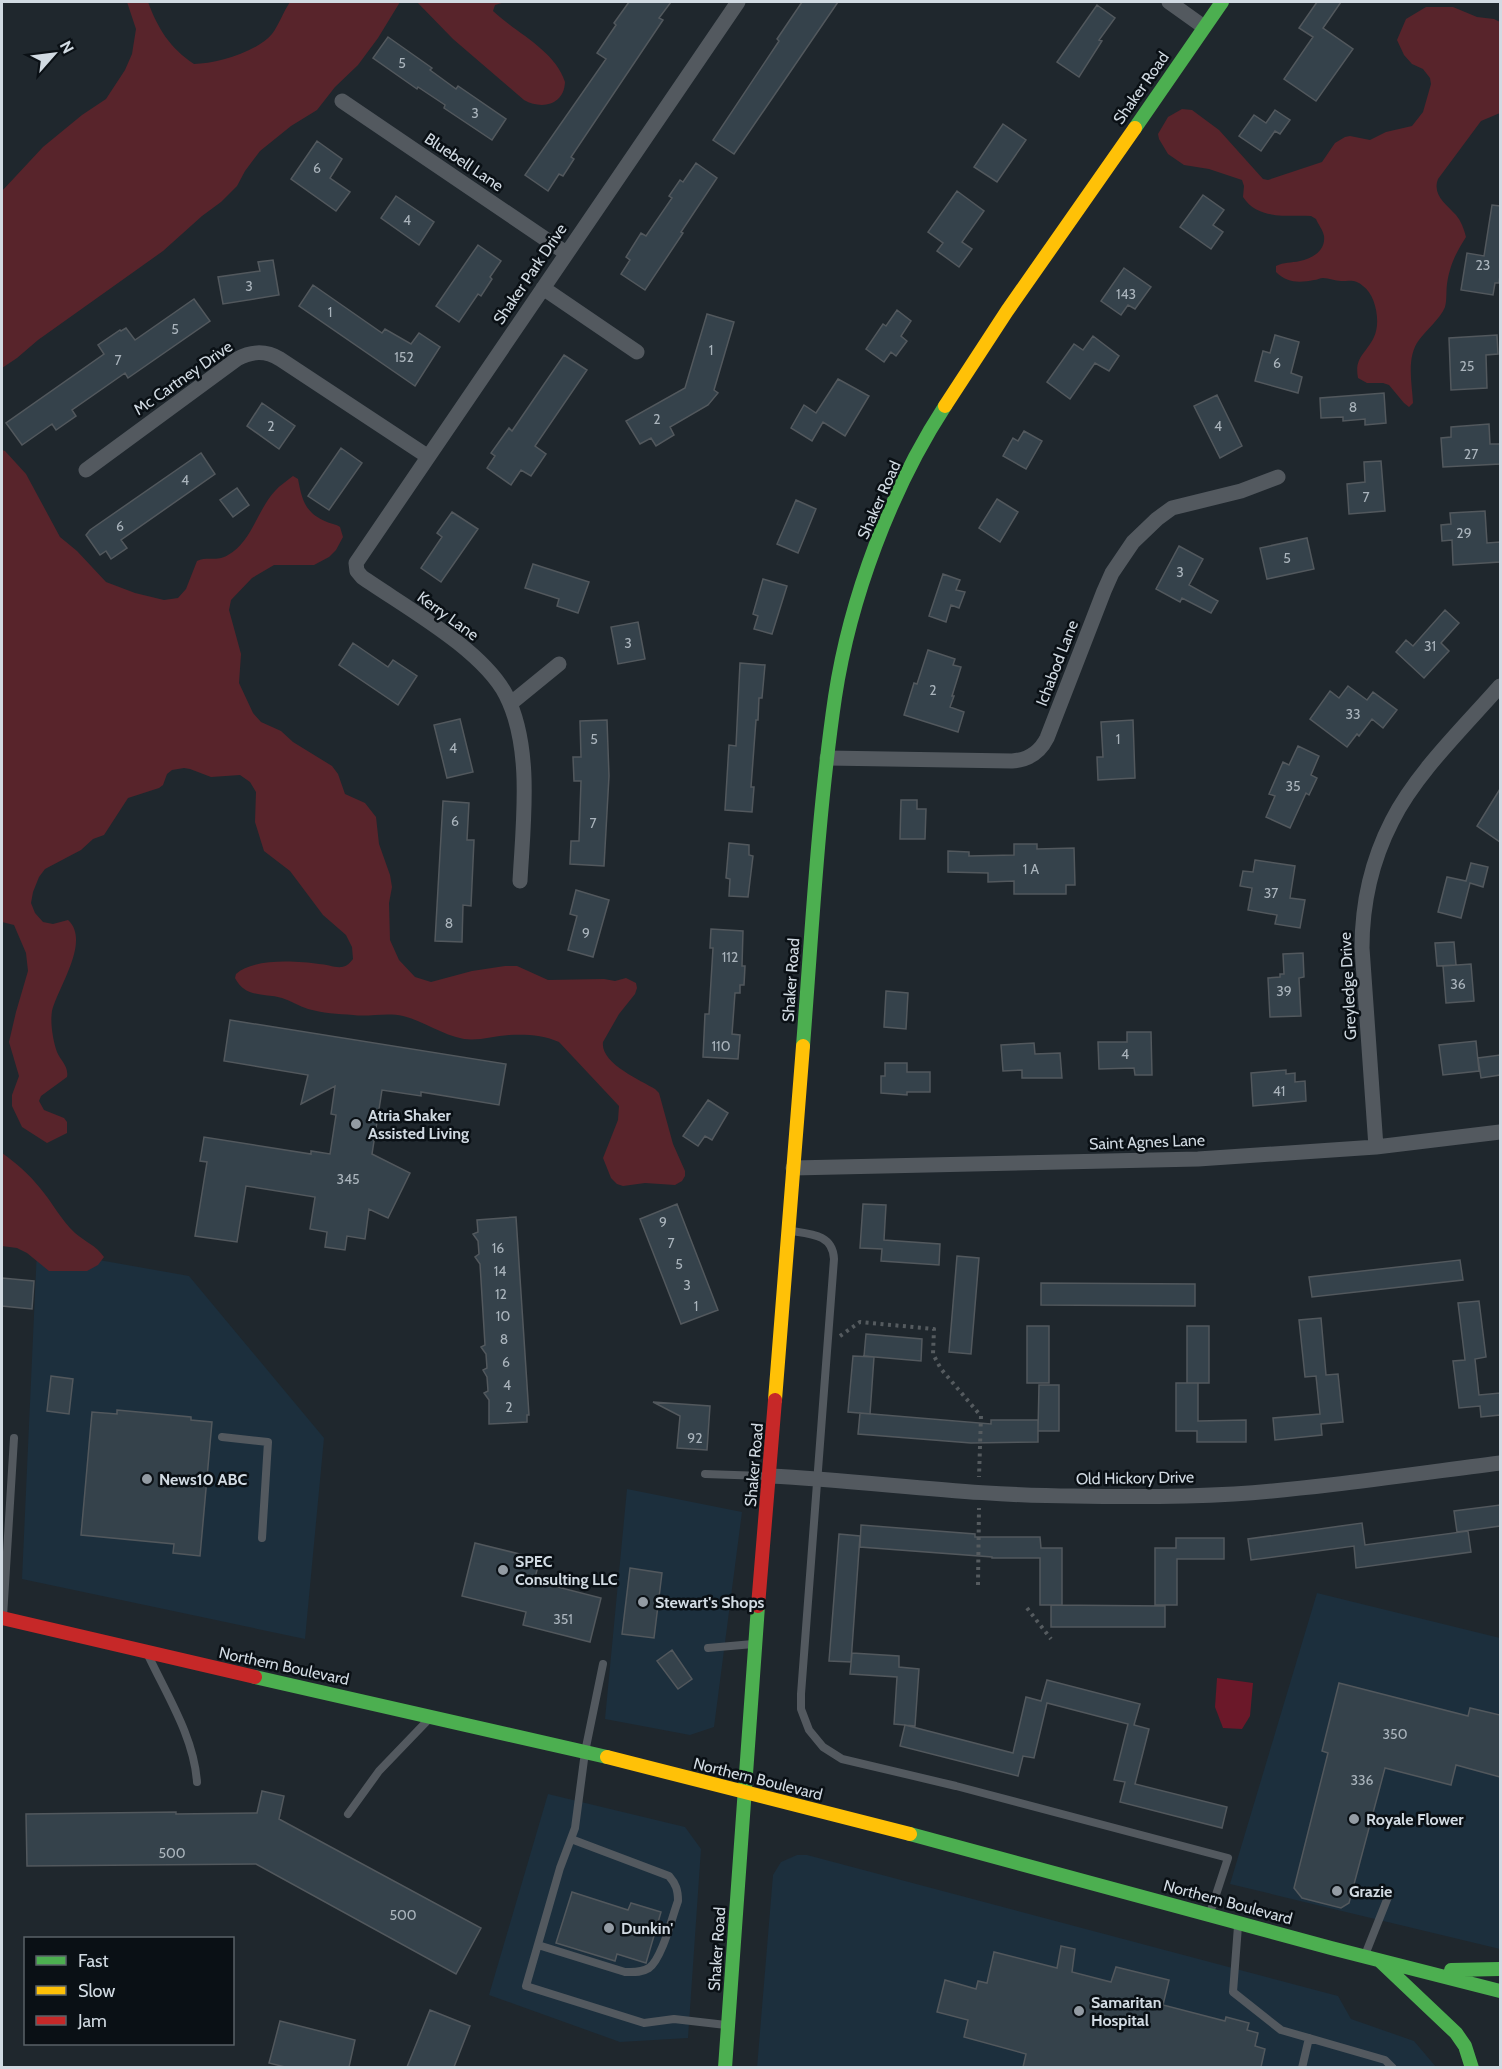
<svg xmlns="http://www.w3.org/2000/svg" width="1502" height="2069" font-family="Cabin,sans-serif">
<style>
.built{fill:#1c2f3d}
.green{fill:#58242b}
.water{fill:#6b1829}
.building{fill:#35424b;stroke:#52585d;stroke-width:1.5}
.lines{fill:none;stroke-linecap:round;stroke-linejoin:round}
.path{stroke:#555b5f;stroke-width:4;stroke-dasharray:3 4.5;stroke-linecap:butt}
.lane{stroke:#53595f;stroke-width:8}
.street{stroke:#53595f;stroke-width:15}
.fast{stroke:#4caf50;stroke-width:14}
.slow{stroke:#ffc107;stroke-width:14}
.jam{stroke:#c62828;stroke-width:14}
.poi-dot{fill:#939ba3;stroke:#0a1015;stroke-width:2}
.labels{text-anchor:middle;dominant-baseline:central;stroke-width:5;stroke-linejoin:round;paint-order:stroke}
.number-label{font-size:14px;fill:#aab4bc}
.street-label{font-size:16px;fill:#d1dae2;stroke:#0a1015}
.poi-label{font-size:16px;font-weight:bold;fill:#d1dae2;stroke:#0a1015;text-anchor:start}
</style>
<rect width="100%" height="100%" fill="#1f272d"/>
<!-- built -->
<path class="built" d="M37,1249L189,1276L324,1438L305,1639L22,1579Z
M627,1489L742,1512L714,1727L690,1735L605,1719Z
M1317,1593L1500,1638V1949L1230,1884Z
M548,1794L685,1827L701,1849L688,2038L620,2042L489,1995Z
M797,1855H807L1338,1996L1351,2019L1414,2041L1436,2067L757,2068L773,1875L781,1862Z"/>
<!-- green -->
<path class="green" d="M127,2H148C158,29 170,48 194,64C216,64 257,52 272,34C279,25 283,12 290,2H400L378,38L358,65L335,87L317,110L291,126L260,151L245,171L237,186L221,202L202,216L163,251L38,340L17,358L2,368V191L43,147L82,115L106,99L125,70L132,54L136,29Z
M417,2H505L495,5L493,11C516,33 555,50 565,82C564,105 542,110 524,100L453,39Z
M1426,7H1453L1477,17L1494,19L1500,22V113L1481,121L1438,179C1432,195 1446,204 1456,215C1461,221 1464,229 1466,237C1456,253 1450,264 1447,284C1446,291 1447,300 1445,307C1440,319 1427,329 1419,340C1406,357 1412,383 1413,403L1409,407L1404,403L1389,385L1383,383H1367L1358,378C1354,357 1366,354 1374,337C1381,323 1376,295 1363,286C1355,279 1351,281 1341,281C1335,281 1329,278 1323,278C1320,278 1317,280 1314,280C1299,283 1287,283 1276,272V266C1284,262 1291,263 1300,261C1311,259 1326,251 1324,236C1323,230 1318,224 1316,219L1311,216C1286,215 1258,220 1243,197L1244,186L1242,180L1209,169L1184,165L1168,154L1159,139L1158,134L1168,117L1182,109L1192,110L1219,130L1263,179L1268,180L1322,162L1335,143L1345,137L1350,136L1370,140L1386,132L1412,126L1423,112L1431,84L1430,78L1423,69L1412,64L1404,55L1397,40L1406,19Z
M2,450L5,451L26,474L60,537L77,551L106,582L135,593L164,600L178,598L186,589L197,561C207,556 217,562 228,555C252,542 257,510 275,491C280,485 287,481 293,476L298,479C302,500 305,513 327,522C332,524 336,524 340,527L343,537L336,550L329,557L314,565H274L252,578L231,600L229,610L241,654L239,683L253,713L261,722L281,731L293,742L332,766L338,774L345,794L365,803L376,817L379,844L390,875L392,887L389,903L390,940L399,960L415,977L431,982L472,971L505,966H517L548,980L604,979L615,981L626,978L636,983L637,988L635,994L619,1014L603,1042C600,1063 640,1080 655,1089L659,1093L673,1144L685,1171V1176L682,1181L675,1185L645,1183L623,1186L617,1184L611,1178L603,1158L618,1120L619,1106L559,1042C544,1035 525,1034 509,1035C494,1036 479,1041 464,1039C442,1035 424,1021 403,1016C387,1012 370,1017 353,1015C338,1014 322,1013 308,1009C299,1006 291,1001 282,998C263,993 245,998 235,978L236,974C254,958 296,961 319,964C326,964 335,968 342,967C347,966 350,963 353,959L352,947L346,935L323,915L290,871L264,851L255,822L256,792L250,782L240,775L211,777L190,769L184,768L172,770L167,774L163,785L159,788L128,798L104,835L93,839L81,850L45,869L39,877L33,892L31,903L35,913L43,922L53,924L68,920C91,941 58,987 52,1011C50,1023 53,1041 57,1052C61,1061 69,1067 67,1077L41,1096L39,1101L44,1110L64,1118L67,1122V1133L47,1143L22,1127L12,1106V1095L19,1076L9,1042L16,1012L28,971L26,953L14,925L2,922Z
M2,1153C16,1163 29,1174 40,1188C52,1202 61,1220 75,1233C85,1242 96,1245 104,1257L98,1265L87,1271H49L27,1253L17,1248L2,1246Z"/>
<!-- water -->
<path class="water" d="M1217,1678L1253,1683L1250,1716L1242,1729L1223,1728L1215,1707Z"/>
<!-- building -->
<path class="building" d="M629,2H671L659,18L663,20L571,157L574,159L563,176L559,174L548,191L525,175L606,59L597,53L616,25L614,23Z
M802,2H838L734,154L713,140L779,41L777,39Z
M1317,2H1341L1323,28L1353,49L1316,101L1284,79L1313,37L1299,28Z
M1097,5L1115,18L1099,40L1102,41L1079,77L1057,62Z
M388,37L432,68L430,70L456,89L458,86L506,119L492,140L444,108L445,105L418,87L417,89L373,58Z
M1275,110L1290,120L1280,134L1275,131L1261,151L1239,136L1254,115L1266,123Z
M1003,124L1026,140L997,182L974,167Z
M317,141L342,159L330,178L350,192L336,211L291,179Z
M696,163L717,178L681,232L683,233L645,290L621,274L630,260L626,257L641,233L646,236L672,198L669,196L680,180L683,182Z
M957,191L984,211L962,242L972,249L959,267L937,251L943,243L928,232Z
M1203,195L1224,210L1213,225L1223,232L1211,249L1180,227Z
M396,196L434,222L419,245L381,218Z
M1492,205L1500,206V275L1499,283H1495L1493,295L1461,290L1467,253L1484,256Z
M478,245L501,261L490,277L492,279L481,296L478,294L459,322L436,306Z
M273,260L279,295L223,304L218,277L260,271L258,262Z
M1124,268L1151,287L1135,309L1128,305L1121,315L1101,301Z
M313,285L382,333L385,329L411,344L419,333L440,347L415,386L299,306Z
M194,299L210,321L128,378L125,373L72,410L76,416L56,430L52,424L22,445L6,423L104,354L98,345L120,330L121,331L126,328L135,340Z
M897,310L911,321L901,336L907,341L896,356L891,352L884,362L866,349L883,324L886,326Z
M707,314L734,322L714,390L718,393L708,405L670,427L674,435L656,446L651,438L640,444L626,421L685,388Z
M1275,335L1299,342L1291,373L1302,377L1298,393L1255,381L1263,351L1270,353Z
M1497,335L1498,354L1486,355L1487,388L1451,390L1449,338Z
M1093,336L1119,356L1109,371L1095,363L1070,399L1047,382L1074,344L1083,350Z
M564,355L587,370L535,446L546,454L531,476L521,470L511,485L487,468L495,456L491,453L509,428L512,431Z
M838,379L869,396L845,436L823,422L812,441L791,428L804,405L816,413Z
M1384,393L1386,423L1365,425V419L1343,421V417L1321,418L1320,398Z
M1217,395L1242,446L1220,458L1194,406Z
M262,403L295,426L279,449L247,426Z
M1489,424L1490,444H1500V464L1443,467L1441,438L1451,437V427Z
M1024,431L1042,441L1026,469L1003,456L1013,438L1018,441Z
M341,448L362,463L329,510L308,496Z
M201,453L215,474L121,540L127,548L111,559L106,551L100,555L86,535L90,530Z
M1381,461L1385,511L1349,514L1347,484L1365,482L1364,462Z
M237,488L249,505L233,517L220,500Z
M997,499L1018,512L1000,542L979,528Z
M796,500L816,509L798,553L777,544Z
M1485,511L1487,543L1500,542V562L1453,565L1452,540L1442,541L1441,525L1451,524L1450,513Z
M452,512L478,529L441,582L421,568L442,537L437,533Z
M1307,538L1314,569L1267,579L1260,548Z
M1179,546L1203,559L1189,585L1218,601L1211,613L1182,598L1180,602L1156,589Z
M533,564L589,582L578,613L557,606L559,599L525,588Z
M943,574L960,580L956,590L965,592L959,608L951,605L946,622L929,616Z
M763,579L787,586L772,634L754,629L758,616L753,614Z
M1445,610L1459,623L1441,643L1449,651L1424,678L1396,652L1406,640L1413,646Z
M638,622L645,659L618,664L611,627Z
M353,643L388,667L393,660L417,676L398,705L339,665Z
M928,650L955,659L953,665L961,667L952,696H954L950,707L964,712L958,732L904,715L914,683L917,684Z
M740,663L765,665L762,698H759L758,720H756L751,787H754L752,812L725,810L729,745L736,746Z
M1348,686L1367,700L1373,692L1397,710L1383,728L1372,719L1359,736L1357,734L1347,747L1310,719L1330,691L1339,698Z
M460,719L473,772L447,778L434,725Z
M607,720L609,776L604,866L570,864L571,841H579L581,781H574L573,757H581L580,721Z
M1133,720L1135,778L1098,780L1097,757H1103L1101,722Z
M1298,746L1319,756L1311,775L1317,778L1309,795L1306,793L1290,828L1266,817L1275,796L1269,794L1283,762L1289,765Z
M1500,789V842L1477,826Z
M901,800H917V809H926L925,839H900Z
M443,801L469,803L467,840H474L471,906L463,905L462,942L435,941Z
M729,843L749,845V855L753,856L748,897L729,896L730,879L726,878Z
M1014,844H1037V849L1074,848L1075,885H1066V894H1014V881L988,882V873L948,872V851L969,852V856L1014,855Z
M1255,860L1295,866L1290,898L1305,900L1300,928L1275,924L1277,915L1248,910L1252,888L1240,886L1243,871L1253,872Z
M1471,863L1488,867L1483,887L1470,883L1461,918L1438,912L1447,877L1466,881Z
M576,890L609,900L593,957L568,950L577,916L570,914Z
M711,929L743,931L742,966H745L744,985H740V993H735L732,1034L740,1035L738,1059L703,1057L705,1014H709L713,948H710Z
M1454,942L1456,965L1437,966L1435,943Z
M1303,953L1304,977L1299,978L1301,1016L1270,1017L1268,978L1280,977V974H1284L1283,954Z
M1471,964L1474,1001L1446,1003L1443,966Z
M886,991L908,993L906,1029L884,1027Z
M230,1020L506,1064L499,1105L421,1092V1096L382,1090L372,1154L410,1173L388,1218L369,1209L365,1239L347,1236L345,1250L325,1247L327,1232L310,1229L315,1197L246,1186L237,1242L195,1236L207,1162L200,1161L204,1137L311,1154V1151L330,1154L336,1115L331,1114L335,1086L301,1104L308,1075L224,1061Z
M1127,1032H1151L1152,1075H1135L1134,1068L1099,1069L1098,1042H1127Z
M1476,1041L1479,1071L1443,1075L1439,1045Z
M1034,1043L1035,1054L1060,1053L1062,1078H1022V1070L1003,1071L1001,1045Z
M1500,1055V1075L1481,1078L1478,1058Z
M885,1063H907V1072H930V1092H907V1095L881,1093V1076H885Z
M1286,1070V1074L1295,1073V1082L1305,1081L1306,1101L1253,1106L1251,1073Z
M708,1100L728,1113L712,1140L705,1136L698,1146L683,1136Z
M677,1204L718,1310L681,1324L640,1219Z
M863,1204L886,1205L884,1240L940,1244L939,1265L881,1261L882,1249L860,1248Z
M516,1217L529,1415H527V1422L489,1424V1400L484,1393L488,1391L487,1377L483,1370L487,1368L486,1354L481,1347L485,1345L480,1264L475,1257L479,1254L478,1241L473,1234L478,1232L477,1220Z
M957,1256L979,1258L971,1354L949,1352Z
M1460,1260L1463,1280L1312,1297L1309,1277Z
M2,1278L34,1281L32,1309L2,1306Z
M1041,1283L1195,1284V1306L1041,1305Z
M1479,1301L1486,1357L1475,1359L1479,1395L1500,1393V1415L1481,1417L1480,1406L1459,1408L1453,1361L1465,1360L1458,1303Z
M1321,1318L1326,1375L1338,1374L1343,1422L1321,1424L1322,1435L1275,1440L1273,1418L1320,1414L1316,1376L1305,1377L1299,1320Z
M1027,1326H1049V1383H1027Z
M1187,1326H1209V1383H1187Z
M866,1334L922,1339L921,1361L864,1356Z
M853,1356L874,1357L870,1414L848,1412Z
M51,1376L73,1379L69,1414L47,1411Z
M1176,1383H1198V1421L1246,1420V1442H1197V1431H1176Z
M1039,1385H1059V1431H1038Z
M653,1402L710,1406L707,1450L677,1448L680,1416Z
M117,1410L191,1417V1420L212,1422L200,1556L173,1553L174,1544L81,1535L92,1412L117,1414Z
M860,1413L991,1424V1420H1038V1442L971,1443L858,1434Z
M1500,1505V1526L1457,1532L1454,1511Z
M1362,1523L1365,1545L1468,1531L1471,1552L1356,1568L1354,1546L1251,1560L1248,1539Z
M861,1525L975,1534V1537H1040L1041,1548H1062V1605H1040V1558H992V1557L860,1547Z
M839,1534L860,1536L851,1662L829,1661Z
M1176,1538H1224V1559H1177V1605H1155V1548H1176Z
M475,1543L540,1559L534,1581L601,1598L590,1642L523,1625L526,1612L462,1596Z
M630,1568L662,1573L654,1638L622,1634Z
M1051,1605L1165,1606V1627H1051Z
M672,1650L692,1679L678,1689L657,1661Z
M852,1653L899,1656V1667L919,1669L915,1726L894,1724L897,1677L850,1674Z
M1047,1680L1140,1704L1134,1725L1149,1729L1135,1784L1227,1807L1222,1828L1120,1802L1125,1782L1114,1780L1128,1724L1047,1703L1034,1758L1023,1756L1018,1776L900,1746L905,1725L1013,1753L1026,1697L1041,1701Z
M1339,1683L1468,1716L1470,1708L1500,1715V1777L1456,1765L1451,1785L1385,1768L1349,1903L1341,1908L1302,1898L1294,1888L1328,1753L1322,1751Z
M262,1791L284,1796L279,1819L481,1928L456,1974L256,1864L27,1866L26,1814L176,1812V1814L257,1813Z
M572,1892L628,1910L631,1903L661,1912L646,1963L617,1954L615,1961L556,1943Z
M1061,1946L1075,1949L1072,1972L1111,1982L1116,1967L1169,1980L1163,2005L1225,2021L1226,2017L1249,2023L1247,2030L1258,2033L1255,2046L1265,2049L1261,2067H1023L1026,2054L964,2037L968,2020L937,2012L945,1980L976,1989L978,1981L987,1983L994,1952L1057,1968Z
M430,2010L470,2026L454,2067H407Z
M280,2021L355,2040L349,2067H285L269,2063Z"/>
<g class="lines">
<!-- path -->
<path class="path" d="M840,1336L860,1322L934,1329L933,1354L941,1369L981,1416L979,1477
M978,1585L979,1508
M1027,1608L1051,1639"/>
<!-- lane -->
<path class="lane" d="M792,1231C812,1234 833,1235 834,1259L801,1694V1709L809,1730L823,1747L842,1759L956,1786L1228,1858L1210,1913
M222,1437L268,1442L262,1538
M705,1474L766,1476
M3,1617L14,1438
M708,1648L753,1644
M149,1657C168,1697 194,1738 197,1782
M603,1664L585,1752L575,1828L560,1868L526,1986L644,2023L674,2019L726,2025
M348,1814L379,1771L429,1719
M1238,1926L1233,1992L1281,2030L1385,2060L1393,2068
M538,1945L625,1972C633,1972 641,1973 649,1968C662,1959 672,1917 678,1901C678,1890 676,1884 669,1876L571,1839
M1365,1955L1388,1897
M1302,2068L1309,2038"/>
<!-- street -->
<path class="street" d="M1169,2L1204,27
M342,101L566,253
M543,288L637,352
M86,470L237,359C252,351 265,350 280,359L427,456
M510,704L559,664
M827,758L1012,761C1028,760 1040,752 1047,738L1104,591L1112,573L1133,542L1157,519L1172,508L1241,491L1278,477
M520,881C523,824 533,748 506,695C482,649 405,607 362,577L357,571L356,563L738,2
M1376,1147L1362,948C1362,905 1372,860 1392,821C1416,773 1465,726 1500,686
M793,1168L1198,1159L1376,1147L1500,1132
M770,1476C871,1481 972,1496 1074,1496C1127,1497 1181,1497 1234,1494C1323,1488 1412,1474 1500,1463"/>
<!-- fast -->
<path class="fast" d="M1135,128L1222,2
M803,1046C812,930 818,813 835,697C850,598 891,489 945,406
M255,1677L607,1757
M910,1834L1331,1948L1500,1991
M1380,1961L1456,2033L1465,2046L1472,2068
M1451,1970L1500,1969
M725,2068L758,1606"/>
<!-- slow -->
<path class="slow" d="M945,406L1007,311L1135,128
M775,1400L803,1046
M607,1757L910,1834"/>
<!-- jam -->
<path class="jam" d="M758,1606L775,1400
M2,1618L255,1677"/>
</g>
<!-- markers -->
<g class="poi-dot">
<circle cx="356" cy="1124" r="6"/>
<circle cx="147" cy="1479" r="6"/>
<circle cx="503" cy="1570" r="6"/>
<circle cx="643" cy="1602" r="6"/>
<circle cx="1354" cy="1819" r="6"/>
<circle cx="1337" cy="1891" r="6"/>
<circle cx="609" cy="1928" r="6"/>
<circle cx="1079" cy="2011" r="6"/>
</g>
<g class="labels">
<!-- number labels -->
<g class="number-label">
<text x="402" y="63">5</text>
<text x="475" y="113">3</text>
<text x="317" y="168">6</text>
<text x="407" y="220">4</text>
<text x="1483" y="265">23</text>
<text x="249" y="286">3</text>
<text x="1126" y="294">143</text>
<text x="330" y="312">1</text>
<text x="175" y="329">5</text>
<text x="711" y="350">1</text>
<text x="404" y="357">152</text>
<text x="118" y="360">7</text>
<text x="1277" y="363">6</text>
<text x="1467" y="366">25</text>
<text x="1353" y="407">8</text>
<text x="657" y="419">2</text>
<text x="271" y="426">2</text>
<text x="1218" y="426">4</text>
<text x="1471" y="454">27</text>
<text x="185" y="480">4</text>
<text x="1366" y="497">7</text>
<text x="120" y="526">6</text>
<text x="1464" y="533">29</text>
<text x="1287" y="558">5</text>
<text x="1180" y="572">3</text>
<text x="628" y="643">3</text>
<text x="1430" y="646">31</text>
<text x="933" y="690">2</text>
<text x="1353" y="714">33</text>
<text x="594" y="739">5</text>
<text x="1118" y="739">1</text>
<text x="453" y="748">4</text>
<text x="1293" y="786">35</text>
<text x="455" y="821">6</text>
<text x="593" y="823">7</text>
<text x="1031" y="869">1 A</text>
<text x="1271" y="893">37</text>
<text x="449" y="923">8</text>
<text x="586" y="933">9</text>
<text x="730" y="957">112</text>
<text x="1458" y="984">36</text>
<text x="1284" y="991">39</text>
<text x="721" y="1046">110</text>
<text x="1125" y="1054">4</text>
<text x="1279" y="1091">41</text>
<text x="348" y="1179">345</text>
<text x="663" y="1222">9</text>
<text x="671" y="1243">7</text>
<text x="498" y="1248">16</text>
<text x="679" y="1264">5</text>
<text x="500" y="1271">14</text>
<text x="687" y="1285">3</text>
<text x="501" y="1294">12</text>
<text x="696" y="1306">1</text>
<text x="503" y="1316">10</text>
<text x="504" y="1339">8</text>
<text x="506" y="1362">6</text>
<text x="507" y="1385">4</text>
<text x="509" y="1407">2</text>
<text x="695" y="1438">92</text>
<text x="563" y="1619">351</text>
<text x="1395" y="1734">350</text>
<text x="1362" y="1780">336</text>
<text x="172" y="1853">500</text>
<text x="403" y="1915">500</text>
</g>
<!-- street labels -->
<g class="street-label">
<text transform="translate(1141 88) rotate(-55)">Shaker Road</text>
<text transform="translate(464 162) rotate(34)">Bluebell Lane</text>
<text transform="translate(530 274) rotate(-56)">Shaker Park Drive</text>
<text transform="translate(183 378) rotate(-35)">Mc Cartney Drive</text>
<text transform="translate(879 500) rotate(-66)">Shaker Road</text>
<text transform="translate(448 616) rotate(36)">Kerry Lane</text>
<text transform="translate(1057 663) rotate(-69)">Ichabod Lane</text>
<text transform="translate(791 980) rotate(-86)">Shaker Road</text>
<text transform="translate(1348 986) rotate(-93)">Greyledge Drive</text>
<text transform="translate(1147 1142) rotate(-2)">Saint Agnes Lane</text>
<text transform="translate(754 1465) rotate(-85)">Shaker Road</text>
<text transform="translate(1135 1478) rotate(-1)">Old Hickory Drive</text>
<text transform="translate(284 1666) rotate(12)">Northern Boulevard</text>
<text transform="translate(758 1779) rotate(14)">Northern Boulevard</text>
<text transform="translate(1228 1902) rotate(15)">Northern Boulevard</text>
<text transform="translate(717 1949) rotate(-86)">Shaker Road</text>
</g>
<!-- poi labels -->
<g class="poi-label">
<text x="368" y="1115">Atria Shaker<tspan x="368" dy="18">Assisted Living</tspan></text>
<text x="159" y="1479">News10 ABC</text>
<text x="515" y="1561">SPEC<tspan x="515" dy="18">Consulting LLC</tspan></text>
<text x="655" y="1602">Stewart's Shops</text>
<text x="1366" y="1819">Royale Flower</text>
<text x="1349" y="1891">Grazie</text>
<text x="621" y="1928">Dunkin'</text>
<text x="1091" y="2002">Samaritan<tspan x="1091" dy="18">Hospital</tspan></text>
</g>
</g>
<!-- border -->
<rect width="1502" height="2069" fill="none" stroke="#d1dae2" stroke-width="6"/>
<!-- legend -->
<rect x="24" y="1937" width="210" height="108" fill="#0a1015" stroke="#5a6167" stroke-width="1.5"/>
<rect x="36" y="1956" width="30" height="9" fill="#4caf50" stroke="#5a6167" stroke-width="1.5"/>
<text x="78" y="1967" font-size="18" fill="#d1dae2">Fast</text>
<rect x="36" y="1986" width="30" height="9" fill="#ffc107" stroke="#5a6167" stroke-width="1.5"/>
<text x="78" y="1997" font-size="18" fill="#d1dae2">Slow</text>
<rect x="36" y="2016" width="30" height="9" fill="#c62828" stroke="#5a6167" stroke-width="1.5"/>
<text x="78" y="2027" font-size="18" fill="#d1dae2">Jam</text>
<!-- north arrow -->
<g transform="translate(54 54) rotate(62)" stroke="#0a1015" stroke-width="4.5" paint-order="stroke">
<path d="M0-4.5L10 22L0 15L-10 22Z" fill="#d1dae2"/>
<text y="-9" font-size="16" font-weight="bold" text-anchor="middle" fill="#d1dae2">N</text>
</g>
</svg>
